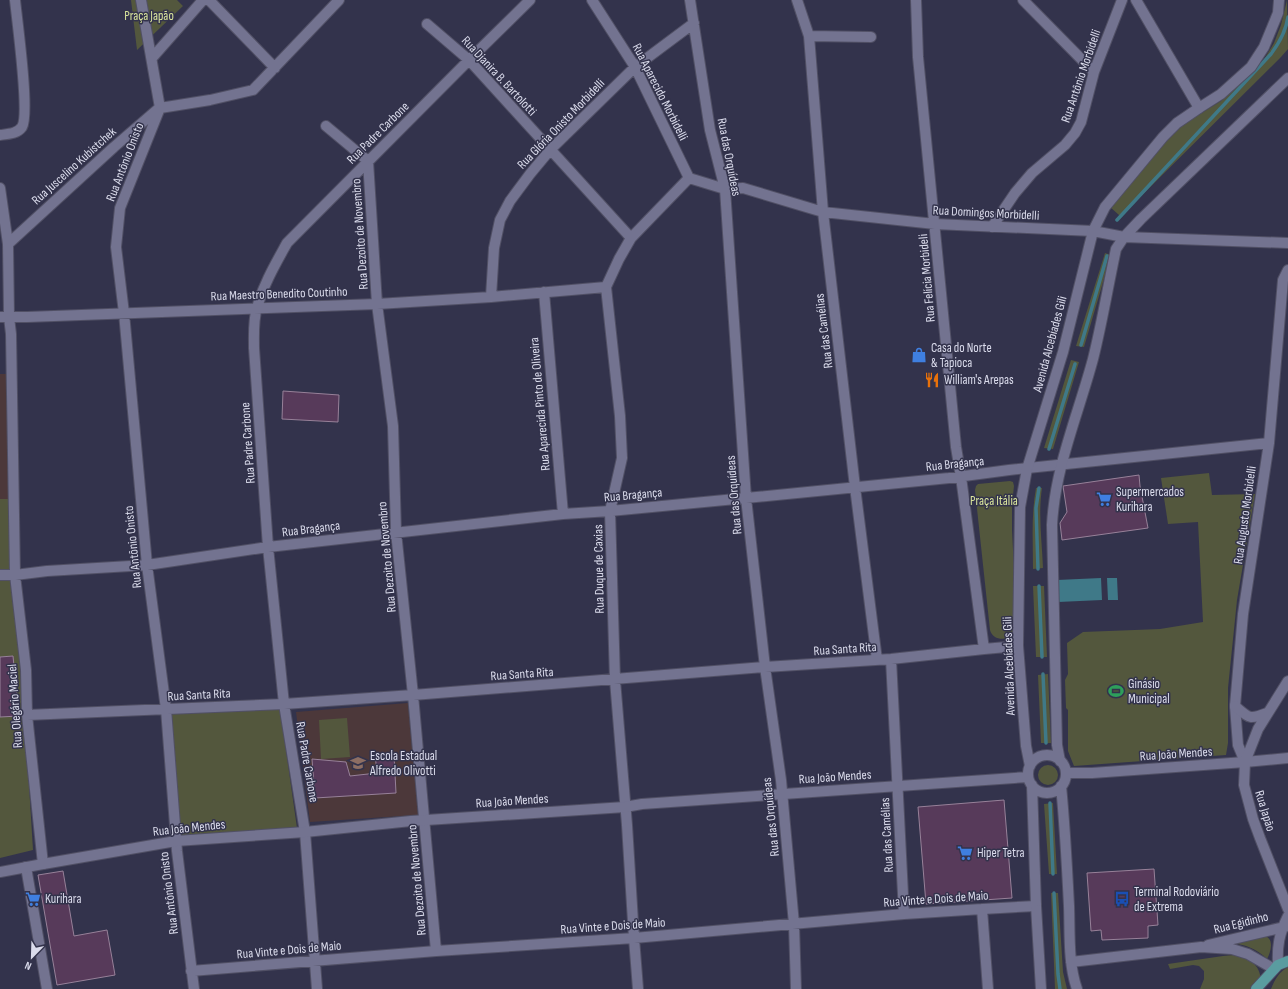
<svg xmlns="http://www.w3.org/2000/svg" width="1288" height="989" font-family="'Sofia Sans Condensed',sans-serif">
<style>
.education{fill:#4c383a}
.green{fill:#53573d}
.water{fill:#3f7988}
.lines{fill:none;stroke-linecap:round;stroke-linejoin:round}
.stream{stroke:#3f7988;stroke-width:3.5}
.building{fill:#573a5a;stroke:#978199}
.minor-casing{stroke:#515065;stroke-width:12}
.tertiary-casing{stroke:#515065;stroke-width:12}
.primary-casing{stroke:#515065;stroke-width:12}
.minor{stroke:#737390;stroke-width:10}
.tertiary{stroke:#737390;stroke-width:10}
.primary{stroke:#5a9ca0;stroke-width:10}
.labels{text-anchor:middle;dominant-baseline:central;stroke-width:3;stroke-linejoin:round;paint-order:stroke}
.park-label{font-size:13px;fill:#dbe69d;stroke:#33334c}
.street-label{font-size:13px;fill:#dbdcec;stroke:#33334c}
.poi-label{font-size:13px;fill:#dbdcec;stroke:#33334c;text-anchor:start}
</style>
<rect width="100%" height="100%" fill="#33334c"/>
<!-- education -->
<path class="education" d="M0,374H15L9,499H0Z
M408,703L418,815L310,822L296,712Z"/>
<!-- green -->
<path class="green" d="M131,0H177L183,6L137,50Z
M1287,0L1288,49L1281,57L1122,215H1119L1110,207L1174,130L1221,101L1262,63L1274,43L1281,25Z
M1105,253L1111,255L1084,347L1076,346Z
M1071,360L1079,362L1053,449L1044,448Z
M1209,473L1212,495L1255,494L1237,600L1228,688V743L1226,755L1074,766L1068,751V710L1066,708L1065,680L1068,674L1067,643L1083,632L1160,629L1203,622L1198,522L1168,524L1161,478Z
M1010,481L1013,482L1014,486L1012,504V530L1017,629L1014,636C1005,640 993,641 990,630L975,490L976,486L978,484Z
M1036,488H1042C1038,514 1042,542 1043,568L1033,569C1033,542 1031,515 1036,488Z
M0,499H9V550L19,622L33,850L0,858Z
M1033,586H1044L1047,657H1036Z
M1048,674L1051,743H1041L1038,675Z
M280,708L297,828L179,836L171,713Z
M347,718L350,757L321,759L319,720Z
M1038 775a10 10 0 1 1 20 0a10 10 0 1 1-20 0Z
M1053,803L1057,874H1049L1044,804Z
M1051,893H1058L1063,972L1067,989H1055Z
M1263,935C1275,938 1271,951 1267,959C1256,948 1246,945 1231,943Z
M1234,955C1249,959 1260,963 1261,981L1253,989H1200L1204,979V971L1199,966L1193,965L1170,969L1168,964L1223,956Z
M1288,967V989H1271C1275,979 1279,972 1288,967Z"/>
<!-- water -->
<path class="water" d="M1101,578L1102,600L1058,602L1057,580Z
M1107,578H1117L1118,600H1108Z"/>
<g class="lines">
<!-- stream -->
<path class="stream" d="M1117,220L1271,54C1280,42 1286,31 1288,17
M1081,345L1107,256
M1049,449L1075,364
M1038,569L1036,508L1039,488
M1039,586L1042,657
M1043,674L1046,743
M1050,803L1053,874
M1054,893L1058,974L1060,989"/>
</g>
<!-- building -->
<path class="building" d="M283,391L339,395L338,422L282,419Z
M1139,475L1140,486L1148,528L1062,540L1060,523L1067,512L1063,486Z
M13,656L19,716L0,717V657Z
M375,754H394L396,793L315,798L312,759L346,762L350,776L377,773Z
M1004,800L1012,898L926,904L918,807Z
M1154,869L1158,925L1148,926V938L1102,940L1101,930L1091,931L1087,873Z
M63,871L74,936L107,930L115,975L57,985L38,875Z"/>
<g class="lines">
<!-- minor casing -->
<g class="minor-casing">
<path id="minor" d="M141,0L160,108
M209,0L275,68
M592,0L635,67L689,178
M690,0L710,130L725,189L746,498L765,667L781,780L794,924L796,989
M797,0L809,36L823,212L855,487L877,660
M916,0L918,57L956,447L961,477L984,649
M1023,0L1094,72
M1136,0L1199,108
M427,24L469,60L631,238
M809,36L871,37
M152,58L203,0
M160,108L120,208L116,247L124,313L147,565L166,709L177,851L194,989
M160,108L210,100L253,90L339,0
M326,126L368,161L377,304L393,426L396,532L413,695L436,951
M0,135C8,134 17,134 22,127C30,114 17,20 15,0
M689,178L725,189L743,188L823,212L935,224L1093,231
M0,188L8,244L9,317L11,334L15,575L26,670L27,715L43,864
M992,227L1015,193L1032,173L1065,145L1075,133L1081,122L1094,72L1122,0
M8,244L114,147L158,109
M1288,270L1283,280L1269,443L1243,614L1235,706L1238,745L1245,762L1288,758
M544,292L563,514
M491,297L494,248L500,220L510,201L530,174L550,150L635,67L694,23
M0,317H27L377,304L491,297L606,287
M0,575H15L47,571L147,565L268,547L563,514L610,511L746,498L949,478L1009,470L1269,443
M891,659L904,914
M27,715L284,704L413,695L765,667L891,659L984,649L1018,646
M26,867L47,989
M982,909L988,989
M191,971L436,951L634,938L904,914L982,909L1036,906
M317,989L305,832L284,704L268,547L254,348C254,335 253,320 257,308C263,285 276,263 287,243L469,60L530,0
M638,989L634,938L627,825L615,680L610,511L622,458L620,416L606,287L619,259L631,238L689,178"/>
</g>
<!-- tertiary casing -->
<g class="tertiary-casing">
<path id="tertiary" d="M1093,231L1124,237L1288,243
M1288,681L1258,729L1245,762L1244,785L1253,819L1260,838L1288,909
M1235,706C1249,718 1249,720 1267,713
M1028 774a19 19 0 1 1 38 0a19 19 0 1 1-38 0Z
M1060,761L1057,745L1052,525C1055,467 1078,415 1093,359C1102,323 1108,286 1116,249L1124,237L1141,219L1288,78
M1030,766L1026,746L1018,646L1020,507L1027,469L1063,352L1093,231L1105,207L1163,137L1177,123L1199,108L1221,94L1251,67L1264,47L1278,13L1279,0
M1066,773H1092L1245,762
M1032,785L1036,906L1041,989
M1061,786C1065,826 1067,866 1069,906C1070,934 1068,963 1077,989
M0,872L43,864L176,841L305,832L411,821L625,807L642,804L1028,777
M1208,945L1288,926
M1071,962L1201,947L1232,949L1248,954L1274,969
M1278,965C1277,946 1279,934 1288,916"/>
</g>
<!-- primary casing -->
<g class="primary-casing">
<path id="primary" d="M1256,989L1278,965L1288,961"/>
</g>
<!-- minor -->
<use href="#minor" class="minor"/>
<!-- tertiary -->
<use href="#tertiary" class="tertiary"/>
<!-- primary -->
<use href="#primary" class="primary"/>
</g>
<!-- icons -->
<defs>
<g id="shop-bare" transform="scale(1.2)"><path d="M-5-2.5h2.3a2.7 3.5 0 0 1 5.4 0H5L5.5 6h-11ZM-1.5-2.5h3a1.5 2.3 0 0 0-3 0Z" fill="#3f7fe0" stroke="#33334c" stroke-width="2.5" paint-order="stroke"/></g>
<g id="restaurant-bare" transform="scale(1.2)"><path d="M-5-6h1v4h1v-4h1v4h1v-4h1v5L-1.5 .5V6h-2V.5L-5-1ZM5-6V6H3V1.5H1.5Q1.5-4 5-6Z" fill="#e8710a" stroke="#33334c" stroke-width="2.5" paint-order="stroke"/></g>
<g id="supermarket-bare" transform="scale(1.2)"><path d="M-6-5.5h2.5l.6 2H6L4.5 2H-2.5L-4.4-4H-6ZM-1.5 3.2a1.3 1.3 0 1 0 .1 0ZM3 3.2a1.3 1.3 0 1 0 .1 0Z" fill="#3f7fe0" stroke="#33334c" stroke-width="2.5" paint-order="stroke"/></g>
<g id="stadium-bare" transform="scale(1.2)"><path d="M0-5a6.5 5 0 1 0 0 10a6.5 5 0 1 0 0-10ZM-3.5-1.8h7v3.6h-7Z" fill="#2e9e5b" stroke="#33334c" stroke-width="2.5" paint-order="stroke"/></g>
<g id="school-bare" transform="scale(1.2)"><path d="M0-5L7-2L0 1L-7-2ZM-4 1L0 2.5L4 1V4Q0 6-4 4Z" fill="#8d6e63" stroke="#33334c" stroke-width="2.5" paint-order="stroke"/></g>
<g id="bus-bare" transform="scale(1.2)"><path d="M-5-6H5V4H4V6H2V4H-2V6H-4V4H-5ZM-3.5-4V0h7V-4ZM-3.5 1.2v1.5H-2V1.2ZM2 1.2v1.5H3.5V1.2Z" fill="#1a4fb4" stroke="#33334c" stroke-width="2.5" paint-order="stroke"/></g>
</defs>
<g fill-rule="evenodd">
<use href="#shop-bare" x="919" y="355"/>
<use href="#restaurant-bare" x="932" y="380"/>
<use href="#supermarket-bare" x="1104" y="499"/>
<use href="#stadium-bare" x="1116" y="691"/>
<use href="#school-bare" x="358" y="763"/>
<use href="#supermarket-bare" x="965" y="853"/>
<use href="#supermarket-bare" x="33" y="899"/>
<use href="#bus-bare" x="1122" y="899"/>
</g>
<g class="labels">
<!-- park labels -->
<g class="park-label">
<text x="149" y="16">Praça Japão</text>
<text x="994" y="501">Praça Itália</text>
</g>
<!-- street labels -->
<g class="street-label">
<text transform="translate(499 76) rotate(47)">Rua Djanira B. Bartolotti</text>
<text transform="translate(1081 76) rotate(-71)">Rua Antônio Morbidelli</text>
<text transform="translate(660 92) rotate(63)">Rua Aparecido Morbidelli</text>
<text transform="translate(561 124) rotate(-46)">Rua Glória Onisto Morbidelli</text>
<text transform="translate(378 133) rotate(-45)">Rua Padre Carbone</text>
<text transform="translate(729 157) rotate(79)">Rua das Orquídeas</text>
<text transform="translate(125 162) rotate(-69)">Rua Antônio Onisto</text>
<text transform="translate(74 166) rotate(-42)">Rua Juscelino Kubistchek</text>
<text transform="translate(986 213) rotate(3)">Rua Domingos Morbidelli</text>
<text transform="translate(360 234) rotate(-94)">Rua Dezoito de Novembro</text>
<text transform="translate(927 278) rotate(-95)">Rua Felícia Morbideli</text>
<text transform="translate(279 294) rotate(-2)">Rua Maestro Benedito Coutinho</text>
<text transform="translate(824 331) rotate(-97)">Rua das Camélias</text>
<text transform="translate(1050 344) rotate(-75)">Avenida Alcebíades Gili</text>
<text transform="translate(540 404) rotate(-95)">Rua Aparecida Pinto de Oliveira</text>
<text transform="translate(248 443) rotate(-94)">Rua Padre Carbone</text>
<text transform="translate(955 464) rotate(-6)">Rua Bragança</text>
<text transform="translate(633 495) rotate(-5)">Rua Bragança</text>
<text transform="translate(734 495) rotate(-95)">Rua das Orquídeas</text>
<text transform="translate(1245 515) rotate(-82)">Rua Augusto Morbidelli</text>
<text transform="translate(311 529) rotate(-7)">Rua Bragança</text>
<text transform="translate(133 547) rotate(-96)">Rua Antônio Onisto</text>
<text transform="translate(387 557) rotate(-95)">Rua Dezoito de Novembro</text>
<text transform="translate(599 569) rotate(-91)">Rua Duque de Caxias</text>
<text transform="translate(845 649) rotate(-4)">Rua Santa Rita</text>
<text transform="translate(1009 666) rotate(-92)">Avenida Alcebíades Gili</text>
<text transform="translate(522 674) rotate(-4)">Rua Santa Rita</text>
<text transform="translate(199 695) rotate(-3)">Rua Santa Rita</text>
<text transform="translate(15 706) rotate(-94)">Rua Olegário Maciel</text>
<text transform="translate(1176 754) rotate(-4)">Rua João Mendes</text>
<text transform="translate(307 762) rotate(80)">Rua Padre Carbone</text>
<text transform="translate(835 777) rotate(-4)">Rua João Mendes</text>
<text transform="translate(512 801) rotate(-4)">Rua João Mendes</text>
<text transform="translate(1265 811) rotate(73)">Rua Japão</text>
<text transform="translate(771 817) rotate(-96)">Rua das Orquídeas</text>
<text transform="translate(189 828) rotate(-6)">Rua João Mendes</text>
<text transform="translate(887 835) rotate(-93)">Rua das Camélias</text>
<text transform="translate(417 880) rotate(-95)">Rua Dezoito de Novembro</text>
<text transform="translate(169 893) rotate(-97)">Rua Antônio Onisto</text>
<text transform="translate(936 899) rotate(-4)">Rua Vinte e Dois de Maio</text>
<text transform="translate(1241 923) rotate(-14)">Rua Egidinho</text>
<text transform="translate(613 926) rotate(-4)">Rua Vinte e Dois de Maio</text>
<text transform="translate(289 950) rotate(-5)">Rua Vinte e Dois de Maio</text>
</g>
<!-- poi labels -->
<g class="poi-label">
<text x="931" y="348">Casa do Norte<tspan x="931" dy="15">&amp; Tapioca</tspan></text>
<text x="944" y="380">William's Arepas</text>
<text x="1116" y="492">Supermercados<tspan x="1116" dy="15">Kurihara</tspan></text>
<text x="1128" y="684">Ginásio<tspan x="1128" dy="15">Municipal</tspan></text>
<text x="370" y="756">Escola Estadual<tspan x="370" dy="15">Alfredo Olivotti</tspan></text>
<text x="977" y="853">Hiper Tetra</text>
<text x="1134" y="892">Terminal Rodoviário<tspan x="1134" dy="15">de Extrema</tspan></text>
<text x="45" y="899">Kurihara</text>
</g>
</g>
<!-- north arrow -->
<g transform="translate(32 957) rotate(203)" stroke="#33334c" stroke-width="3" paint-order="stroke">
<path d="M0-3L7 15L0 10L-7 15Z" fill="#dbdcec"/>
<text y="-6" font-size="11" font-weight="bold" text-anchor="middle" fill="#dbdcec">N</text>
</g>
</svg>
